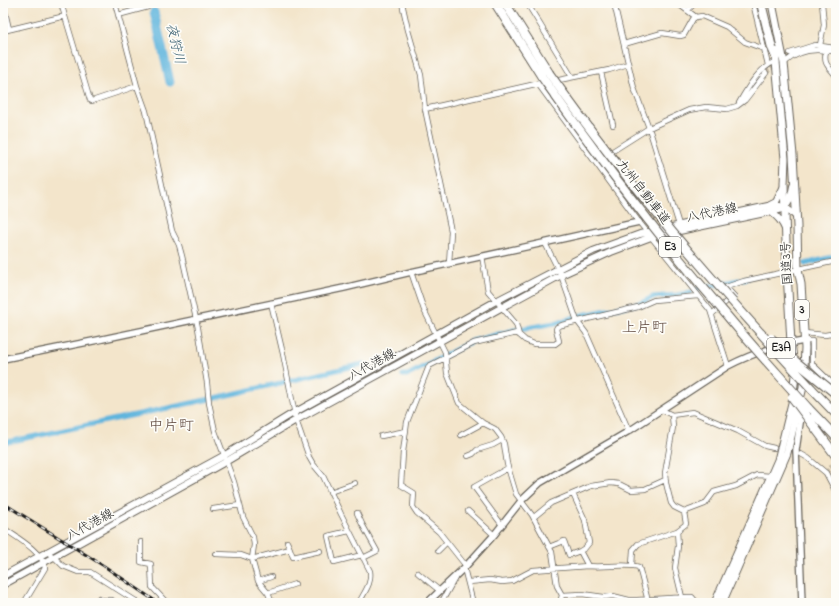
<svg xmlns="http://www.w3.org/2000/svg" width="839" height="606" font-family="'Indie Flower','Klee One',sans-serif">
<style>
.lines{fill:none;stroke-linecap:round;stroke-linejoin:round}
.canal{stroke:#61b5dd;stroke-width:5}
.river{stroke:#61b5dd;stroke-width:9}
.minor-tunnel{stroke:#c8bda8;stroke-width:4.5;stroke-dasharray:4.5 2;stroke-linecap:butt}
.minor-casing{stroke:#676259;stroke-width:6}
.tertiary-casing{stroke:#676259;stroke-width:8}
.secondary-casing{stroke:#676259;stroke-width:8}
.trunk-casing{stroke:#676259;stroke-width:9}
.motorway-casing{stroke:#676259;stroke-width:10}
.minor{stroke:#fff;stroke-width:4.5}
.tertiary{stroke:#fff;stroke-width:5.5}
.secondary{stroke:#fff;stroke-width:6}
.trunk{stroke:#fff;stroke-width:7}
.motorway{stroke:#fff;stroke-width:8}
.rail-casing{stroke:#1c1c1c;stroke-width:3}
.rail{stroke:#fdfcf7;stroke-width:1.5;stroke-dasharray:4.5;stroke-linecap:butt}
.motorway-bridge-casing{stroke:#676259;stroke-width:10;stroke-linecap:butt}
.motorway-bridge{stroke:#fff;stroke-width:8}
.labels{text-anchor:middle;dominant-baseline:central;stroke-width:3.5;stroke-linejoin:round;paint-order:stroke}
.shield{fill:#fdfcf7;stroke:#605f5e;stroke-width:1}
.shield-label{font-size:12px;font-weight:bold;fill:#1c1c1c}
.street-label{font-size:13px;fill:#1c1c1c;stroke:#fdfcf7}
.water-label{font-size:14px;font-style:italic;fill:#3b6173;stroke:#fdfcf7}
.quarter-label{font-size:15px;fill:#5e473d;stroke:#fdfcf7}
</style>
<rect width="100%" height="100%" fill="#fdfcf7"/>
<filter id="ink" filterUnits="userSpaceOnUse"><feTurbulence type="fractalNoise" baseFrequency=".025" numOctaves="2"/><feDisplacementMap in="SourceGraphic" scale="8" xChannelSelector="R" yChannelSelector="G"/><feConvolveMatrix kernelMatrix="1 2 1 2 8 2 1 2 1" color-interpolation-filters="sRGB"/></filter>
<filter id="wash" filterUnits="userSpaceOnUse"><feTurbulence type="fractalNoise" baseFrequency=".012" numOctaves="4" result="noise"/><feDisplacementMap in="SourceGraphic" scale="16" xChannelSelector="R" yChannelSelector="G"/><feGaussianBlur stdDeviation="0.9" result="paint"/><feColorMatrix in="noise" values="0 0 0 0 0 0 0 0 0 0 0 0 0 0 0 0 0 1.4 0 .05"/><feComposite in="paint" operator="in"/></filter>
<g filter="url(#wash)">
<rect width="100%" height="100%" fill="#f3e5cb"/>
<g class="lines">
<!-- canal -->
<path class="canal" d="M805,264L836,256
M697,289L748,278
M403,375H408L472,341L514,330L555,323L582,315L641,303L653,297L677,295L691,292
M3,443L215,398L363,364"/>
<!-- river -->
<path class="river" d="M154,12L170,82"/>
</g>
</g>
<g filter="url(#ink)">
<g class="lines">
<!-- minor-tunnel -->
<path class="minor-tunnel" d="M766,73L790,53
M826,473L836,461"/>
<!-- minor casing -->
<g class="minor-casing">
<path id="minor" d="M3,3L9,29
M61,3L90,100L92,101L137,86
M115,3L137,86L146,111L172,231L179,245L182,256L198,328L207,383L209,403L215,431L234,482L243,517L253,537L254,545L252,559L258,581L268,593L272,603
M402,3L408,30L421,75L425,109L451,231L449,264
M527,3L572,77
M614,3L634,88L649,128L679,225
M677,3L696,17
M753,3L768,65
M688,10L695,3
M118,15L148,7
M3,31L65,16
M624,44L662,33L680,36L684,35L693,19L696,17L702,16L727,27L745,42L764,49
M820,45L824,25L822,3
M826,51C823,65 829,66 836,76
M790,53L815,45L834,48
M784,63C793,55 805,50 817,50C822,50 826,51 831,51L833,48
M601,72L613,125
M554,81L609,70L628,64
M538,84L639,222L710,310L728,366
M739,103C748,87 759,68 776,61
M425,109L540,83
M608,154L649,128L689,110L706,107L727,109L737,106L745,100L766,73
M545,243L561,275L577,321L586,333L629,431
M482,256L488,291L516,324L519,335
M411,272L424,310L445,352L447,373L459,403L483,423L495,429L501,437L504,444L507,464L516,494L532,515L552,552L557,586L562,595L582,594L604,597L613,596L629,600H637L688,597H692L697,603
M271,303L283,354L296,420L309,457L313,464L323,476L341,514L370,571C372,584 364,592 359,603
M712,314L727,301L735,297L726,287L744,281L836,261
M804,333L825,335L836,333
M804,341H812V364L836,387
M662,410L672,415L693,412L738,431L765,446L774,448
M461,435L483,423
M381,436L406,431
M801,454L808,458L826,473L836,492
M468,456L473,454L477,450L493,445L502,440
M330,492L355,483
M573,494L585,520L589,543L585,548L580,551L588,566
M213,509L240,505
M468,511L494,535
M684,512L705,504L714,492L736,486L757,475L771,476
M357,513L362,524L377,551L363,558
M534,517L551,503L591,486L611,483L619,484L631,490L645,489L665,480
M502,525L474,487L508,468
M3,528C16,537 43,552 45,568L24,603
M349,531L328,536L334,562L362,555
M677,531L678,546L675,568L682,597
M141,542V562L151,564L152,587L167,603
M549,547L564,541L569,555L580,551
M290,549L293,557L320,551
M438,551L447,542
M47,552L54,557L63,566L78,572H90L139,603
M216,554L241,555L252,559L290,549L287,542
M632,565L633,550L638,544L677,531L686,524L684,512L674,507L671,503L666,483L665,473L673,427L672,415
M466,566L439,532L417,513L413,507L414,493L401,485L403,452L407,422L429,366L474,343L517,333L525,340L534,344H555L559,341L556,329L557,327L562,325L638,307L654,300L698,296
M464,568L473,603
M418,573L440,591
M258,581L271,577
M469,582L490,580L502,582L512,581L533,570L588,566C605,568 623,563 639,567L648,601
M268,593L295,584
M104,600H112L115,603
M96,603L99,598
M441,603L455,578
M560,603L562,595"/>
</g>
<!-- tertiary casing -->
<g class="tertiary-casing">
<path id="tertiary" d="M3,359L98,340L344,288L411,272L639,222
M427,603L466,566L494,535L521,501L540,483L629,431L728,366C751,354 778,345 804,341
M802,603L796,450L802,410"/>
</g>
<!-- secondary casing -->
<g class="secondary-casing">
<path id="secondary" d="M770,205L776,202L784,186
M771,212C778,217 782,221 785,229
M3,576L225,455L290,415L496,301L593,251L640,234L768,206C781,204 789,208 797,218
M3,585L227,461L296,420L561,275L611,252L651,237L779,210C790,204 791,197 793,186"/>
</g>
<!-- trunk casing -->
<g class="trunk-casing">
<path id="trunk" d="M715,603L778,460L792,403L795,375L791,343L787,272L784,184L785,159L775,51
M722,603L787,453L803,387L805,348L801,284L798,270L797,226L793,155L784,63L772,3"/>
</g>
<!-- motorway casing -->
<g class="motorway-casing">
<path id="motorway" d="M495,3L542,77
M505,3L549,73
M761,3L772,48L776,57
M811,388L836,414
M808,408L836,437
M807,417L836,456"/>
</g>
<!-- minor -->
<use href="#minor" class="minor"/>
<!-- tertiary -->
<use href="#tertiary" class="tertiary"/>
<!-- secondary -->
<use href="#secondary" class="secondary"/>
<!-- trunk -->
<use href="#trunk" class="trunk"/>
<!-- motorway -->
<use href="#motorway" class="motorway"/>
<!-- rail casing -->
<g class="rail-casing">
<path id="rail" d="M3,503L104,566L158,603"/>
</g>
<!-- rail -->
<use href="#rail" class="rail"/>
<!-- motorway-bridge casing -->
<g class="motorway-bridge-casing">
<path id="motorway-bridge" d="M549,73C628,185 718,288 811,388
M542,77C599,158 659,237 724,312C751,345 780,376 808,408
M771,338L795,361L836,394
M792,397L807,417"/>
</g>
<!-- motorway-bridge -->
<use href="#motorway-bridge" class="motorway-bridge"/>
</g>
</g>
<g class="labels">
<!-- shield labels -->
<g class="shield">
<rect x="659" y="237" width="22" height="20" rx="3"/>
<rect x="795" y="300" width="14" height="20" rx="3"/>
<rect x="767" y="338" width="28" height="20" rx="3"/>
</g>
<g class="shield-label">
<text x="670" y="247">E3</text>
<text x="802" y="310">3</text>
<text x="781" y="348">E3A</text>
</g>
<!-- street labels -->
<g class="street-label">
<text transform="translate(643 192) rotate(52)">九州自動車道</text>
<text transform="translate(712 213) rotate(-12)">八代港線</text>
<text transform="translate(787 263) rotate(-93)">国道3号</text>
<text transform="translate(372 365) rotate(-29)">八代港線</text>
<text transform="translate(90 525) rotate(-29)">八代港線</text>
</g>
<!-- water labels -->
<g class="water-label">
<text transform="translate(175 44) rotate(77)">夜狩川</text>
</g>
<!-- quarter labels -->
<g class="quarter-label">
<text x="644" y="328">上片町</text>
<text x="171" y="426">中片町</text>
</g>
</g>
<!-- margin -->
<rect width="839" height="606" fill="none" stroke="#fdfcf7" stroke-width="16"/>
</svg>
